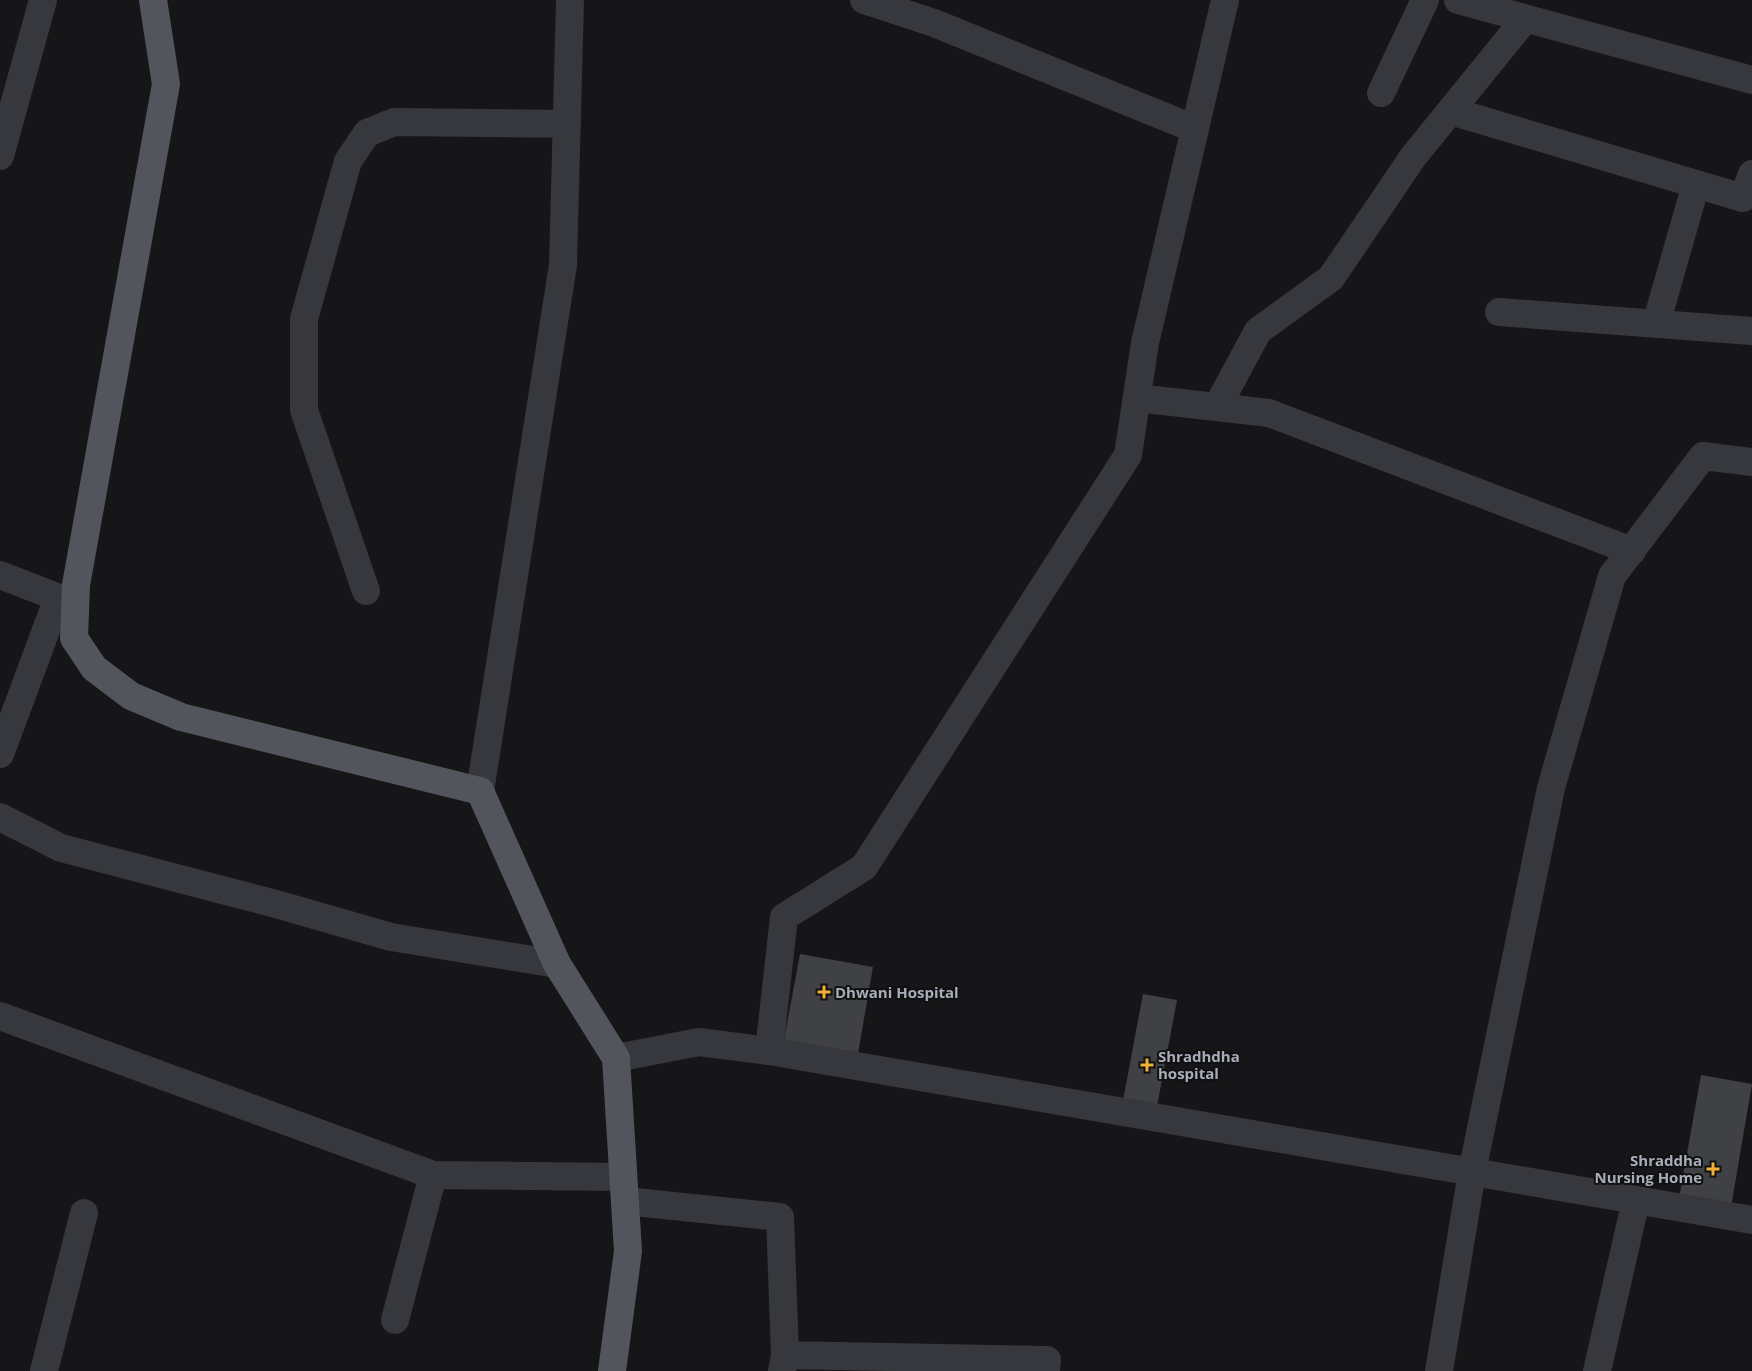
<svg xmlns="http://www.w3.org/2000/svg" width="1752" height="1371" font-family="'Open Sans',sans-serif">
<style>
.building{fill:#404145}
.lines{fill:none;stroke-linecap:round;stroke-linejoin:round}
.minor{stroke:#37383d;stroke-width:28}
.major{stroke:#53555c;stroke-width:28}
.poi-dot{fill:#f2b134;stroke:#111113;stroke-width:2}
.labels{text-anchor:middle;dominant-baseline:central;stroke-width:4;stroke-linejoin:round;paint-order:stroke}
.poi-label{font-size:15px;font-weight:bold;fill:#a8adb8;stroke:#111113;text-anchor:start}
</style>
<rect width="100%" height="100%" fill="#161618"/>
<!-- building -->
<path class="building" d="M800,954L873,967L857,1059L783,1045Z
M1143,994L1177,1000L1155,1117L1121,1111Z
M1701,1075L1752,1084L1730,1213L1678,1204Z"/>
<g class="lines">
<!-- minor -->
<path class="minor" d="M864,0L934,23L1195,129
M1458,0L1752,80
M1381,93L1425,0
M1451,111L1743,198L1752,174
M0,156L43,0
M1499,312L1752,331
M1656,324L1696,184
M1137,398L1269,413L1632,551
M1217,407L1258,331L1331,278L1413,157L1525,19
M0,575L75,604
M366,591L304,410V319L348,161L367,133L394,122L567,124
M0,754L58,598
M480,791L563,265L570,0
M0,817L61,848L276,904L391,937L557,964
M0,1016L433,1175L622,1177
M769,1051L784,917L864,867L1128,455L1145,343L1225,0
M616,1058L699,1042L769,1051L1752,1220
M625,1201L780,1217L785,1355L782,1371
M395,1320L433,1175
M785,1355L1047,1360L1046,1371
M44,1371L84,1213
M1439,1371L1472,1172L1551,788L1612,576L1703,456L1752,462
M1597,1371L1636,1200"/>
<!-- major -->
<path class="major" d="M153,0L166,84L76,585L74,638L94,668L131,696L181,717L480,791L557,964L616,1058L628,1251L612,1371"/>
</g>
<!-- markers -->
<g class="poi-dot">
<path d="M821.5 984.5h5v5h5v5h-5v5h-5v-5h-5v-5h5z"/>
<path d="M1144.5 1057.5h5v5h5v5h-5v5h-5v-5h-5v-5h5z"/>
<path d="M1710.5 1161.5h5v5h5v5h-5v5h-5v-5h-5v-5h5z"/>
</g>
<g class="labels">
<!-- poi labels -->
<g class="poi-label">
<text x="835" y="992">Dhwani Hospital</text>
<text x="1158" y="1056">Shradhdha<tspan x="1158" dy="17">hospital</tspan></text>
<text x="1702" y="1160" text-anchor="end">Shraddha<tspan x="1702" dy="17">Nursing Home</tspan></text>
</g>
</g>
</svg>
